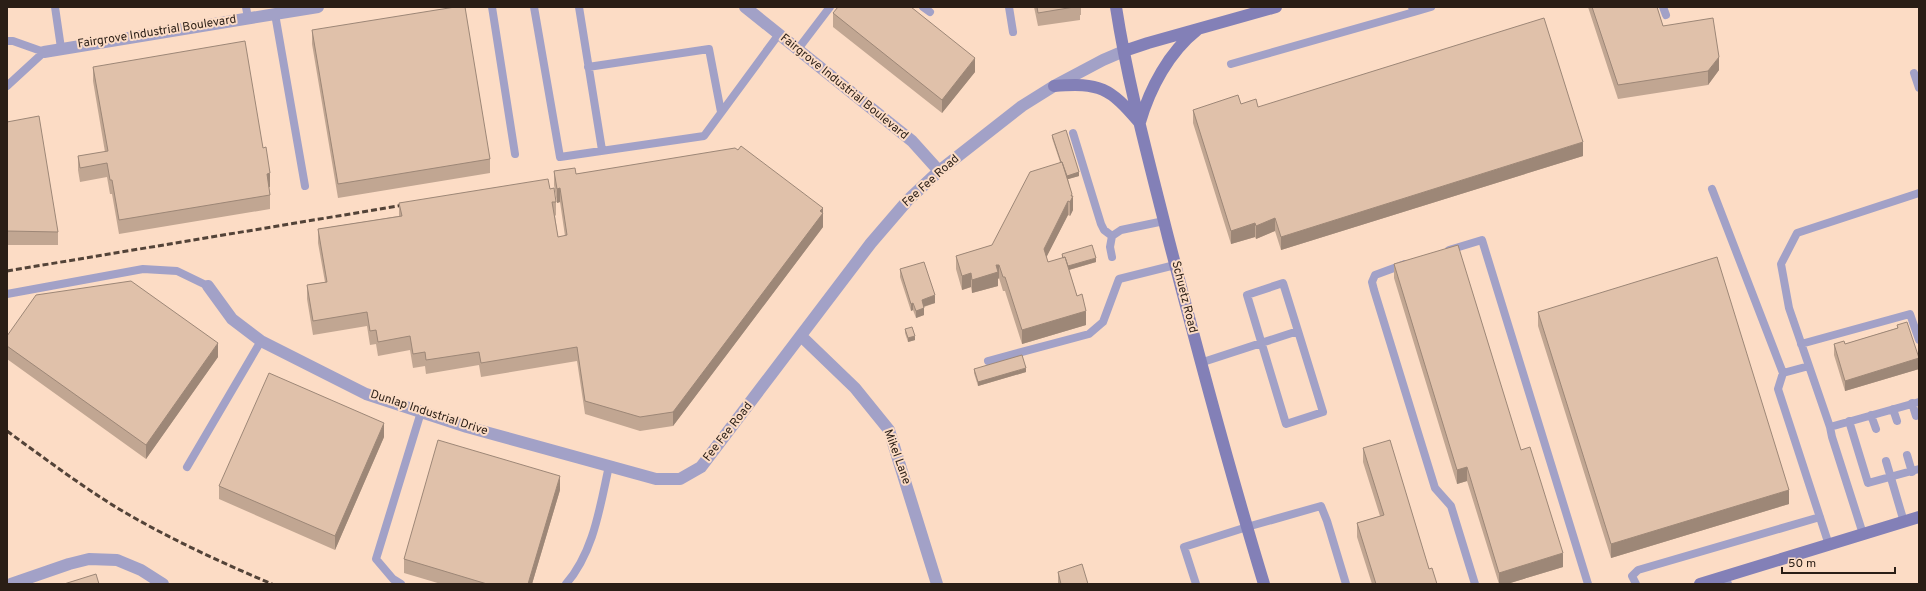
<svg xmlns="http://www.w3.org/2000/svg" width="1926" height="591" font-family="Overpass,sans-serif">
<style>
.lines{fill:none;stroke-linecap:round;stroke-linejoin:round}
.lane{stroke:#a2a1c7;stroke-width:8}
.street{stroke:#a2a1c7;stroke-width:12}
.secondary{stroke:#8380b7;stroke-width:12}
.rail{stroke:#534338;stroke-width:3;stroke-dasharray:6 3;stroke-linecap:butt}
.wall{fill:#c1a692}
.shaded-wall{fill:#9d8777}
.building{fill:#e0c1aa;stroke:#9d8777}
.labels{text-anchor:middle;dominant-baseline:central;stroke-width:4;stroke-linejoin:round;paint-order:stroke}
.street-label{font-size:12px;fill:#2a1e16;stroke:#fcdcc5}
</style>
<rect width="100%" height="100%" fill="#fcdcc5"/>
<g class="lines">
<!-- lane -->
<path class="lane" d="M55,7L61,48
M246,7L248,18
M492,7L515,154
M534,7L560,157L704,136L779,34
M579,7L602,150
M923,7L930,12
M1009,7L1013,32
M1663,7L1666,15
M1414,12L1431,7
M275,14L305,186
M7,41H13L44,52L7,86
M798,49L830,7
M1231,64L1414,12L1412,7
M588,67L709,49L721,112
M1914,73L1919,88
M1073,133L1101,224L1104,230L1112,236
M1712,189L1783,373
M1449,250L1482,240L1588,584
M1112,257L1110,247L1112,236L1121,230L1164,221
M1405,264L1375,275L1372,282L1374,290L1435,488L1451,506L1475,584
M7,294L143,269L177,271L208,286
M1801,344L1910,314L1919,340
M988,361L1089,334L1103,322L1119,279L1175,265
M1200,363L1298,331L1323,412L1286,424L1247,295L1283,283L1298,331
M1809,366L1783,373L1778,389L1829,545
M1912,403L1916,416
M1893,409L1897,421
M1871,415L1876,429
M1849,421L1868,483L1919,469
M1830,427L1789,308L1781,264L1797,233L1919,193
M1907,455L1912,472
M1886,461L1904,522
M187,467L261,341
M1863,534L1832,437L1830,427L1919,402
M1725,576L1728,584
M401,584L393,579L376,559L421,412
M566,584C594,552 600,506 609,466
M1196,584L1184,547L1247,527L1321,506L1327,521L1346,584
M1636,584L1632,576L1638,570L1820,517"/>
<!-- street -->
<path class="street" d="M745,7L912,141L939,171
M44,52L318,7
M208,286L232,319L261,341L366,394L467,427L656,479H680L701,467L871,243L908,200L939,171L1022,106L1054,86L1103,60L1124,51
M801,336L855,388L889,430L937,584
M11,584L69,564L89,559L117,560L141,570L163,584"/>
<!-- secondary -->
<path class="secondary" d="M1116,7C1128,85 1149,161 1168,237C1198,353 1229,469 1264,584
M1124,51L1148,43L1276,7
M1054,86C1100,82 1110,88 1139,122
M1140,122C1150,88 1169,52 1197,30
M1700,584L1919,517"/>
<!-- rail -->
<path class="rail" d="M7,271L410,204
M7,431C44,458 80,485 119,509C168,538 220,562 272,584"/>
</g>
<!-- wall -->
<path class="wall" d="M1034,7H1081V15H1080V20L1038,26Z
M1588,7H1657L1663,26L1719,70L1708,85L1618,99Z
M833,13L975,72L942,113L833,27Z
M312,30L490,159V173L338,198L312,44Z
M93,67L263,148L270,187H269L270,195V209L119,234L112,194H110L107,177L80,182L78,170V156L105,152L93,81Z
M1241,104L1258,107L1583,156L1281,250L1275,231L1256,239L1255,237L1231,244L1193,123V110Z
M7,122L58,232V245H7Z
M1052,135L1079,176L1068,179L1072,196L1073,210L1070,216L1068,215L1046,257L1048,262L1062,258V254L1096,262L1069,270L1086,325L1022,344L1005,291H1003L999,278L998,279V286L972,293L971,287L962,290L956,269V256L992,245L1060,162L1052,138Z
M738,150L823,208V227L673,426L640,431L585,414L577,361L481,377L479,365L426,374L425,366L413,368L410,350L378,356L376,344L370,345L367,326L313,335L307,299V285L325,282L318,243V229L399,216V203L550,189L556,202V215L555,216L558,237L565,236L560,202L557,203L554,185V171L576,174Z
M1394,264L1521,450L1563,567L1507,584H1499L1467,481L1457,484L1394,278Z
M900,269L935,303L924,307V315L916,318L913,310L911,311L900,277Z
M1538,312L1789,504L1611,558L1538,326Z
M1897,325L1919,369L1845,391L1834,355V344H1845L1897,328Z
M905,329L915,340L908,342L905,333Z
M7,336L218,357L146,459L7,359Z
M974,369L1026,372L978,386L974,373Z
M384,437L335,550L219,499V486Z
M1363,448L1429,569L1437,584H1372L1357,537V523L1380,516L1363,462Z
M560,490L532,584H441L404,573V559Z
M1058,572L1088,584H1058Z"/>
<!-- shaded-wall -->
<path class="shaded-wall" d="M1719,57V70L1708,85V71Z
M975,58V72L942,113V100Z
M1583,142V156L1281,250V237Z
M1079,172V176L1065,180V176Z
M270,173V187L267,188V174Z
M560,188V202L557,203V189Z
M1072,194V198L1073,196V210L1070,216V202L1071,196Z
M1068,201V215L1044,262V249Z
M823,208V227L673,426V412Z
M1275,218V231L1256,239V226Z
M1255,223V237L1231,244V231Z
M1096,258V262L1065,271V267Z
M996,265H999V278L998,279V286L972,293V280Z
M971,273V287L962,290V276Z
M935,295V303L922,307V300Z
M913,303V310L911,311V304Z
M924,308V315L916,318V311Z
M1086,311V325L1022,344V330Z
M915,336V340L908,342V338Z
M218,343V357L146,459V445Z
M1919,358V369L1845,391V381Z
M1026,368V372L978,386V382Z
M384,423V437L335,550V536Z
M1467,467V481L1457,484V470Z
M560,476V490L532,584H528Z
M1789,490V504L1611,558V544Z
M1563,553V567L1507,584H1499V573Z"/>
<!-- building -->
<path class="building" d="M455,7H465L490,159L338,184L312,30Z
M838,7H911L975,58L942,100L833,13Z
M1037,7H1074L1038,13Z
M1592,7H1657L1663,26L1713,18L1719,57L1708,71L1618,85Z
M1544,18L1583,142L1281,237L1275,218L1256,226L1255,223L1231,231L1193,110L1238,95L1241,104L1256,99L1258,107Z
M245,41L263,148L266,147L270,173L267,174L270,195L119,220L112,180H110L107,163L80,168L78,156L108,151L93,67Z
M39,116L58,232L7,231V122Z
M1066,130L1079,172L1067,176L1062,162H1061L1052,135Z
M741,146L823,208L820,211L823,213L673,412L640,417L585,401L577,347L481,363L479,352L426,360L425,352L413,354L410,336L378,342L376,330L370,331L367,312L313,321L307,285L327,282L318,229L402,216L399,203L548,179L550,189L554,188L556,202H552L558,237L567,235L560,188L557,189L554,171L575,168L576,174L735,148L738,150Z
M1062,162L1072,194L1071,196H1073L1070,202L1068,201L1044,249L1048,262L1065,257L1077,296L1082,294L1086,311L1022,330L1005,277H1003L999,265H996L998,272L972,280L971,273L962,276L956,256L992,245L1030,172Z
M1092,245L1096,258L1068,266L1065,257L1063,258L1062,254Z
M1458,245L1521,450L1530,447L1563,553L1499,573L1467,467L1457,470L1394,264Z
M1717,257L1789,490L1611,544L1538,312Z
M924,262L935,295L922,300L924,308L916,311L913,303L911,304L900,269Z
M131,281L218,343L146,445L7,346V336L36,295Z
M1907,322L1919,358L1845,381L1834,344L1844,341L1845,344L1898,328L1897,325Z
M912,327L915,336L908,338L905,329Z
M1022,355L1026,368L978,382L974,369Z
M269,373L384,423L335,536L219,486Z
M438,440L560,476L528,584H487L404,559Z
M1390,440L1429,569L1432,568L1437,584H1376L1357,523L1384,515L1363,448Z
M1082,564L1088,584H1061L1058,572Z
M96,574L99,584H64Z"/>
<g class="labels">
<!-- street labels -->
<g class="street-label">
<text transform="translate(157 32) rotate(-9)">Fairgrove Industrial Boulevard</text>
<text transform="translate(844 87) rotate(39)">Fairgrove Industrial Boulevard</text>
<text transform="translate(931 181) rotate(-42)">Fee Fee Road</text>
<text transform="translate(1184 297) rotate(76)">Schuetz Road</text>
<text transform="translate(429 413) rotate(18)">Dunlap Industrial Drive</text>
<text transform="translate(728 432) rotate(-52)">Fee Fee Road</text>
<text transform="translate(897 457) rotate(70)">Mikel Lane</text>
</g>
</g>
<!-- border -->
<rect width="1926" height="591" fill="none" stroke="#2a1e16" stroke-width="16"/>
<!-- scale -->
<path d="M1782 567v6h113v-6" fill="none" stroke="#2a1e16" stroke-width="2"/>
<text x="1788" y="567" font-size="12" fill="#2a1e16" stroke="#fcdcc5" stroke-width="3" paint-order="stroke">50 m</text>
</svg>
